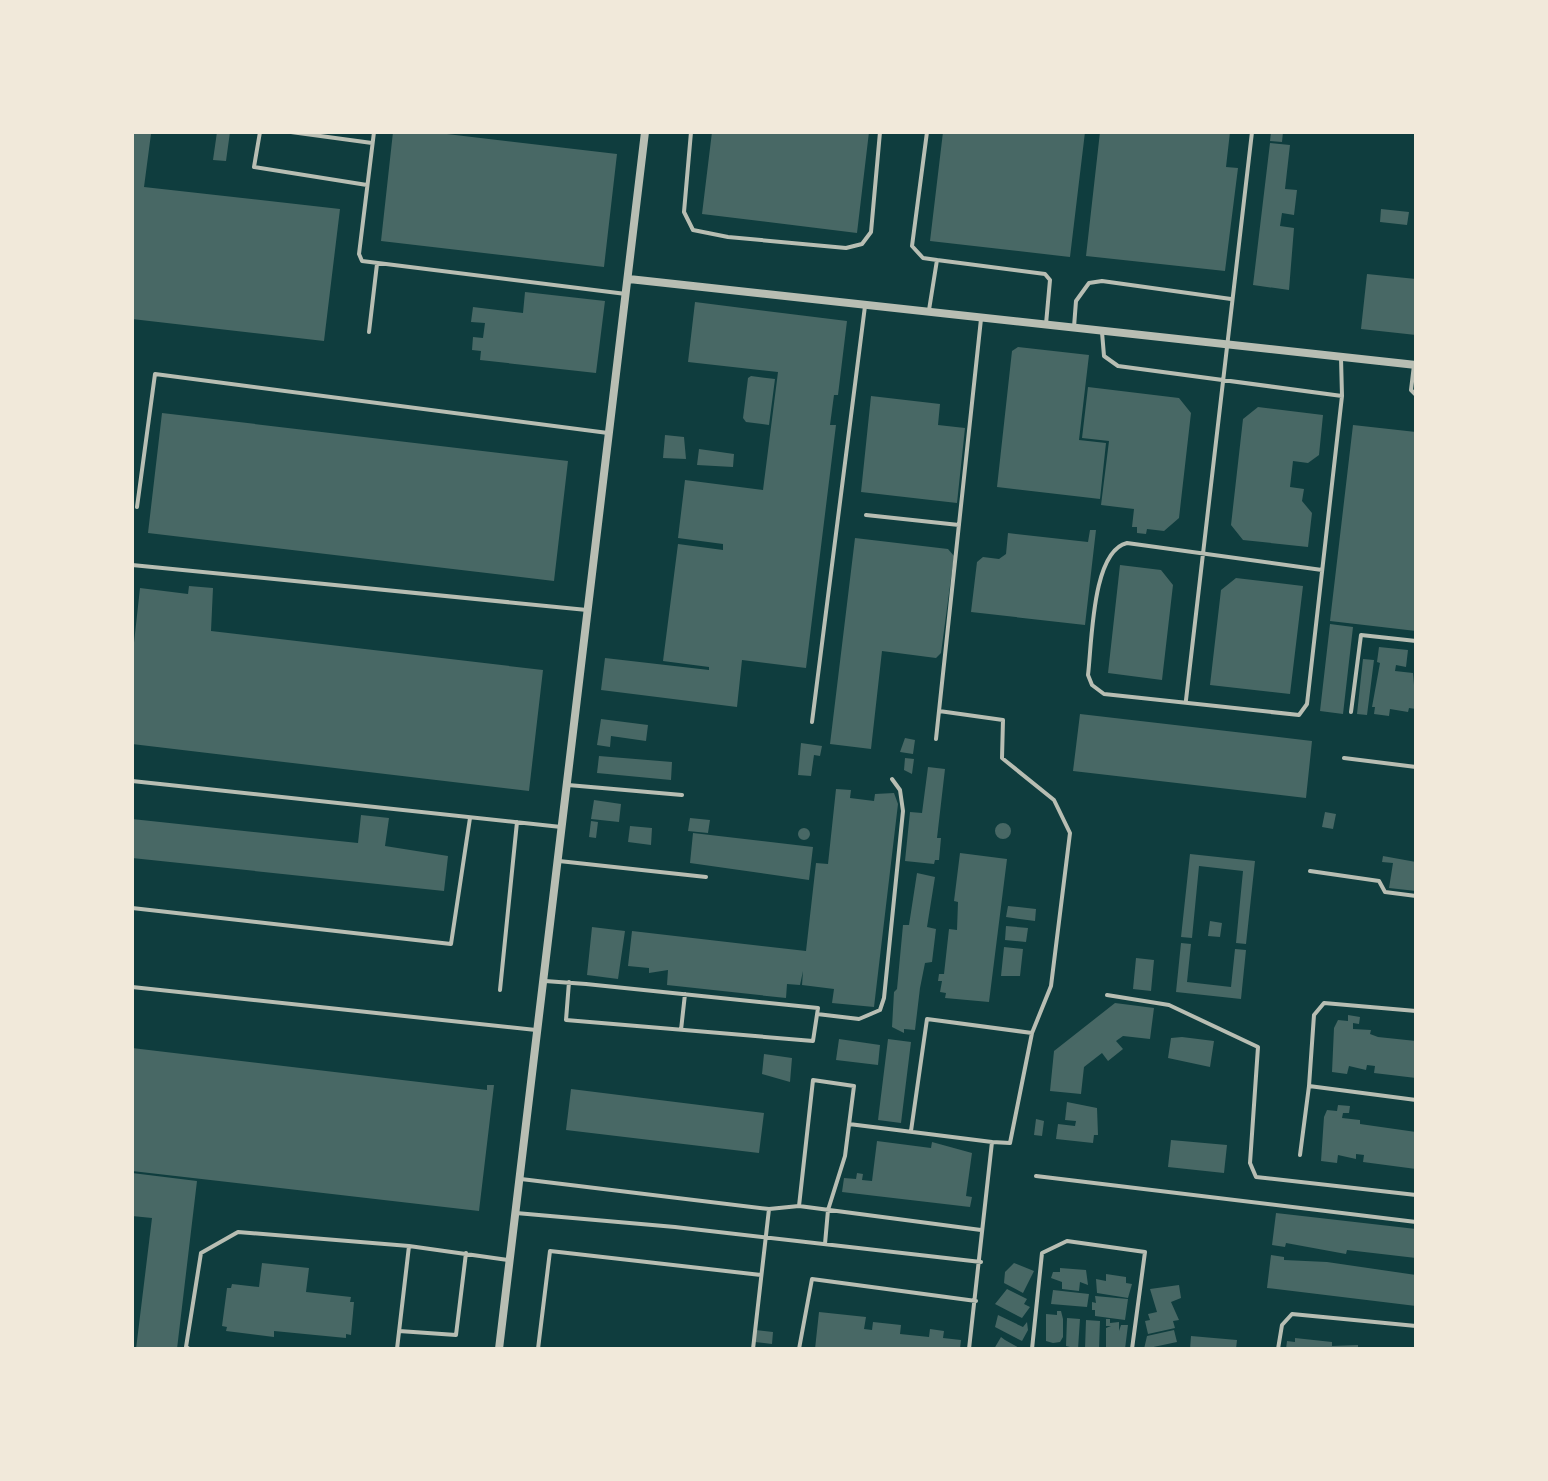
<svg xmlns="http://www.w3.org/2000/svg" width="1548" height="1481" font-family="'DejaVu Sans',sans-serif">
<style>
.building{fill:#486865}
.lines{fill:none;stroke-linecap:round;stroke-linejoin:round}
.service{stroke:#b8beb3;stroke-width:4}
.minor{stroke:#b8beb3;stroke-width:8}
</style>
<rect width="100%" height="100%" fill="#0f3d3e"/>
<!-- building -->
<path class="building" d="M132,132L151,134L144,187L340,209L324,341L132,319Z
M217,132H230L226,161L213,160Z
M393,132H430L617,154L604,267L381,241Z
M712,132H869L857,233L702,214Z
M943,132H1085L1070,257L930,241Z
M1100,132H1230L1226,167L1238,168L1225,271L1086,256Z
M1271,132H1283L1282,142L1270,141Z
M1270,143L1290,145L1285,189L1297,190L1294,215L1282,213L1280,226L1294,228L1289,290L1253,285Z
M1381,209L1409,212L1407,225L1380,222Z
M1367,274L1416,279V335L1361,329Z
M525,292L605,301L596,373L480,360L481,351L472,350L473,337L483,338L485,323L471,322L473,307L523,313Z
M695,302L847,321L838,395H834L830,425H836L806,668L742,660L737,707L601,690L605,658L709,670V667L663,661L678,544L723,550V544L678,538L685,480L763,490L778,372L688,362Z
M1018,347L1089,355L1079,440L1106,443L1100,499L997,487L1012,351Z
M751,376L775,379L769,425L746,422L743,418L748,378Z
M1088,387L1179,398L1191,413L1179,518L1164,531L1147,529L1146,534L1137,533V527H1132L1134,509L1101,505L1109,441L1082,438Z
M871,396L940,404L938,425L965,428L957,503L861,492Z
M1258,407L1323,415L1319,455L1308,463L1293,461L1290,487L1304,489L1302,501L1312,513L1308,547L1243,540L1231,525L1243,419Z
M162,413L568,461L554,581L148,533Z
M1353,425L1416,432V631L1330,621Z
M665,435L684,437L686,459L663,458Z
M699,449L734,454L733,467L697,465Z
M1090,530H1096L1085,625L971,612L977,562L983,557L999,559L1006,554L1008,533L1088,542Z
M855,538L948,549L954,556L941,653L936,658L882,651L871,749L830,744Z
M1120,565L1161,570L1173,585L1162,680L1108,673Z
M1236,578L1303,586L1290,694L1210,685L1221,590Z
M189,586L213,588L211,631L543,670L529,791L132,744V661L140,588L188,594Z
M1330,624L1353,627L1343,714L1320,711Z
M1379,647L1408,650L1406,667L1396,665L1395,671L1413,673L1416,709L1409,708L1408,712L1390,709L1389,716L1374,714L1375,707H1372L1380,663L1377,662Z
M1363,659L1374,660L1367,715L1357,714Z
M1080,714L1312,741L1306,798L1073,771Z
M601,719L648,725L646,741L611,736L610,747L597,745Z
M905,738L915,740L913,754L900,752Z
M801,743L822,746L820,756L814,755L811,776L798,775Z
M599,756L672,762L671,780L597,773Z
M905,758L914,759L912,774L904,770Z
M928,767L945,769L937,838H941L939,860H935L934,864L905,861L910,812L922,813Z
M836,789L851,790L850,798L874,801L875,794L894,793L898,804L874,1007L832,1003L834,989L802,985L803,971L800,985L787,984L786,998L667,985L668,970L649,973V968L628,966L632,931L806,951L816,863L828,864Z
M594,800L621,804L619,822L591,819Z
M1325,812L1336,814L1333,829L1322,827Z
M361,815L389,818L385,846L448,856L444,891L132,858V819L358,843Z
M690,818L710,820L708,833L688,831Z
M591,821L598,822L596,838L589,837Z
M995 831a8 8 0 1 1 16 0a8 8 0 1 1-16 0Z
M630,826L652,828L651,845L628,842Z
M798 834a6 6 0 1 1 12 0a6 6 0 1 1-12 0Z
M693,833L813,847L809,880L690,863Z
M960,853L1007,859L989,1002L945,998L946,993L940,992L942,981H938L939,974H944L949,929L957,930L958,902L954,901Z
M1190,854L1255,861L1246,944L1236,943L1243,871L1199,866L1192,938L1181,937Z
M1383,856L1416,862V891L1389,888L1393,863L1382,862Z
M917,873L935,877L927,927L936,929L932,962L925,963L920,988L915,1030L904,1029V1033L892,1027L894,992L897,989L903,925H909Z
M1008,906L1036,909L1035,921L1006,917Z
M1210,921L1222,923L1220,937L1208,936Z
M1006,926L1028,928L1026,942L1005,940Z
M592,927L625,931L618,979L587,975Z
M1181,943L1191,944L1187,982L1231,987L1235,949L1246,950L1241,999L1176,992Z
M1004,947L1023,949L1020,976H1001Z
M1136,958L1154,960L1151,991L1133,989Z
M1115,1003L1154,1008L1150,1039L1123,1036L1116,1041L1123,1049L1108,1061L1102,1053L1084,1067L1081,1094L1050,1091L1054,1051Z
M1348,1015L1360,1017L1359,1024L1353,1023V1029L1371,1030L1370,1034L1378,1037L1416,1041V1078L1374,1073L1375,1066L1367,1065L1366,1070L1349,1066L1347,1074L1332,1072L1334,1028L1338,1020L1348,1021Z
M1182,1037L1214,1041L1210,1067L1168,1058L1171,1038Z
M839,1039L880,1045L878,1065L836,1060Z
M888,1039L911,1042L901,1123L878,1120Z
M132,1048L487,1090V1085H494L479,1211L132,1171Z
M764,1054L792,1058L790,1082L762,1074Z
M571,1089L764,1113L759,1153L566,1130Z
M1067,1102L1097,1108L1098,1135H1094L1093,1143L1056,1139L1058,1124L1075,1126L1076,1121L1065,1120Z
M1338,1105L1350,1106L1349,1113H1343L1342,1118L1360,1120V1124L1416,1132V1169L1363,1162L1364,1155L1356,1154V1159L1338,1155L1337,1163L1321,1161L1324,1117L1327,1110L1337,1111Z
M1036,1119L1044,1121L1042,1136L1034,1135Z
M1171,1140L1227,1145L1224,1173L1168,1167Z
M877,1141L931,1148L932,1142L972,1153L966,1196L972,1197L970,1207L842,1192L844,1178L856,1179L857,1173L863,1174L862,1180L872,1181Z
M132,1173L197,1181L177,1349H136L152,1218L132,1216Z
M1276,1213L1416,1229V1258L1347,1250L1346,1254L1286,1243L1285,1247L1272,1245Z
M1271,1255L1284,1257V1260L1327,1262L1416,1275V1306L1267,1288Z
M262,1263L309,1268L306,1292L351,1297L350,1302H354L351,1335L346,1334V1338L274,1331V1337L226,1331L227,1327L222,1326L227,1288H231L232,1284L259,1287Z
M1014,1263L1034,1271L1023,1293L1004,1283L1005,1272Z
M1060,1268L1086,1270L1088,1285L1080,1282L1079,1291L1062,1289V1282L1051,1278L1053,1272H1060Z
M1106,1274L1126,1277V1283L1132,1284L1128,1298L1097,1293L1096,1279L1106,1281Z
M1179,1285L1181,1298L1171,1302L1179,1320L1173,1321L1175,1328L1148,1334L1145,1321L1150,1320L1148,1314L1157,1312L1150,1289Z
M1007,1289L1027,1299L1024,1304L1030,1307L1022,1318L995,1304Z
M1053,1290L1089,1294L1087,1307L1051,1304Z
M1095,1296L1128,1299L1125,1320L1095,1316V1310H1092V1302L1096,1303Z
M1057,1311H1061L1063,1319V1337L1060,1342L1053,1343L1046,1341V1314L1057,1315Z
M819,1312L866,1317L864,1329L872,1330L873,1322L901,1325L900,1334L929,1337L930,1329L944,1331L943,1338L961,1340L960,1349H815Z
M998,1315L1023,1327L1027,1322L1028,1330L1022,1341L995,1327Z
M1067,1318L1080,1319L1078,1349L1066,1346Z
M1106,1319H1110V1323L1119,1322V1331L1121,1325H1128L1125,1349H1106V1328L1111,1326H1106Z
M1086,1320L1100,1321L1099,1349H1085Z
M756,1330L773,1332L772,1344L755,1342Z
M1174,1330L1177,1342L1144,1349L1147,1336Z
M1191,1336L1237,1340L1236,1349H1190Z
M1001,1337L1005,1340L1021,1349H994Z
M1295,1338L1332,1342V1346L1358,1345V1349H1286L1287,1341L1295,1342Z"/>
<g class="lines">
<!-- service -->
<path class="service" d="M260,132L254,167L367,185
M291,132L372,143
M374,132L359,254L362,261L626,294
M691,132L684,212L693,230L728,237L846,248L862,244L871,232L880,132
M927,132L912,246L923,258L937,260
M929,310L937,260L1045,274L1050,280L1046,324
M1074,327L1076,301L1089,283L1102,281L1231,299
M369,332L377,264
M1102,332L1104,356L1118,366L1342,396
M1414,365L1411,390L1416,395
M137,507L155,374L608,433
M866,515L959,525
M132,565L587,610
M1322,570L1127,543C1092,551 1092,642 1088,675L1092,685L1104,694L1299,715L1307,704L1342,396L1341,358
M1186,700L1252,132
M939,711L1003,720L1002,758L1054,800L1070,833L1051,986L1032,1033L1010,1143L992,1142L969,1349
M1351,712L1361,635L1416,641
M812,722L865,306
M936,739L981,319
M1344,758L1416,767
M132,781L561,827
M568,785L682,795
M559,861L706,877
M1310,871L1379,881L1385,892L1416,896
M132,908L451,944L470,818
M545,981L586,984L818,1008L813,1041L566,1020L569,982
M132,987L536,1030
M500,990L517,822
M1107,995L1169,1005L1258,1047L1250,1163L1256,1177L1416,1195
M1416,1011L1324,1003L1314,1015L1309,1086L1416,1100
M817,1014L859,1019L880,1010L884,998L903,811L900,790L892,779
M681,1030L685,994
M849,1124L992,1142
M911,1131L927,1019L1032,1033
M1300,1155L1309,1086
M1036,1176L1416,1222
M521,1179L769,1209L799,1206L981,1230
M799,1206L813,1080L854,1086L845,1156L828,1210L825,1244
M516,1213L675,1227L981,1262
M399,1331L456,1335L466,1253
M189,1349L186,1347L201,1253L238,1232L409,1246L508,1260
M397,1349L409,1246
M538,1349L550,1251L761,1275
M753,1349L769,1209
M799,1349L812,1279L976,1301
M1032,1349L1042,1253L1067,1241L1145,1252L1132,1349
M1278,1349L1282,1325L1292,1314L1416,1326"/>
<!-- minor -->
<path class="minor" d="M629,279L1416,365
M499,1349L645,132"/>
</g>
<!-- border -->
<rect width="1548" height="1481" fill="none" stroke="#f1e9da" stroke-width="268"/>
</svg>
